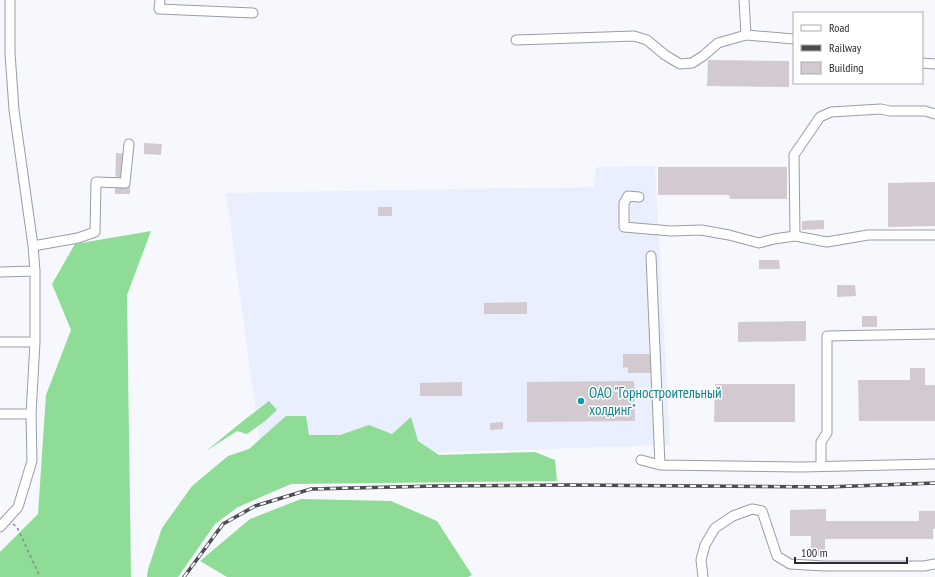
<svg xmlns="http://www.w3.org/2000/svg" width="935" height="577" font-family="'PT Sans Narrow',sans-serif">
<style>
.built{fill:#eaeffd}
.forest{fill:#8edc95}
.building{fill:#d2c9d1}
.lines{fill:none;stroke-linecap:round;stroke-linejoin:round}
.minor-casing{stroke:#999da6;stroke-width:11}
.path{stroke:#898a8f;stroke-width:1.5;stroke-dasharray:3 3;stroke-linecap:butt}
.minor{stroke:#fff;stroke-width:9}
.rail-casing{stroke:#4b4d51;stroke-width:3.5}
.rail{stroke:#fff;stroke-width:2;stroke-dasharray:6;stroke-linecap:butt}
.culture-dot{fill:#0f9aa8;stroke:#fff;stroke-width:1.5}
.labels{text-anchor:middle;dominant-baseline:central;stroke-width:3;stroke-linejoin:round;paint-order:stroke}
.culture-label{font-size:15px;fill:#0d838f;stroke:#fff;text-anchor:start}
</style>
<rect width="100%" height="100%" fill="#f6f8fe"/>
<!-- built -->
<path class="built" d="M655,166L670,445L262,458L226,193L594,187L596,167Z"/>
<!-- forest -->
<path class="forest" d="M151,231L127,295L131,577H0V552L38,514L46,395L71,330L52,284L75,244Z
M269,401L277,410L265,421L247,434L237,431L206,451L243,421Z
M286,416H306L309,435H340L369,425L392,434L411,417L418,441L439,455L535,452L555,460L557,481L291,484L238,507L215,524L178,577H147L148,569L162,528L192,486L228,456L249,449Z
M301,499L391,501L437,521L472,575L468,577H227L200,561L250,519Z"/>
<!-- building -->
<path class="building" d="M708,60L789,61V87L707,86Z
M144,143L162,144L161,155L144,154Z
M116,153L131,154L130,194H115Z
M658,167H787V199H730L729,195H658Z
M935,182V226L888,227V183Z
M378,207H392V216H378Z
M824,220V229L802,230V221Z
M759,260H779L780,269H759Z
M837,285H855L856,296L837,297Z
M527,302V314H484V303Z
M862,316H877V327H862Z
M806,321V341L738,342V322Z
M623,354H658V373H628V367L623,368Z
M910,368H925V385H935V421H859L858,380H910Z
M634,381L635,421L527,422V382Z
M462,382V396H420V383Z
M715,384H795V422H714Z
M503,422V429L490,430V423Z
M826,509V521H919V511H935V529H933V539H825V556H811V536H790V510Z"/>
<g class="lines">
<!-- minor casing -->
<g class="minor-casing">
<path id="minor" d="M160,0L159,9L253,13
M744,0L746,35
M516,40L634,36L647,40L665,55L680,64L692,63L703,56L718,43L746,35L794,39
M922,63L935,64
M639,197L628,196L624,203V227L671,231L701,230L729,235L759,243L774,239L795,236L827,242L868,235H935
M795,236L794,155L820,117L831,112L881,109L890,111H925L935,114
M33,246L78,238L95,232L96,182L125,183L129,144
M651,256L660,465
M0,272L35,271
M0,342H35
M0,414H31
M641,460L660,465L801,467L935,464
M821,466V442L827,433V336L935,334
M0,527L18,507L32,461L31,414L35,342V271L33,246L14,110L10,53V0
M703,577L701,560L705,545L715,528L733,516L752,509L762,511L777,556L790,564L824,566H924L935,564"/>
</g>
<!-- path -->
<path class="path" d="M13,524L17,527L40,577"/>
<!-- minor -->
<use href="#minor" class="minor"/>
<!-- rail casing -->
<g class="rail-casing">
<path id="rail" d="M184,577L223,524L255,506L311,489L435,486L568,485L827,487L935,483"/>
</g>
<!-- rail -->
<use href="#rail" class="rail"/>
</g>
<!-- markers -->
<circle class="culture-dot" cx="581" cy="401" r="4"/>
<g class="labels">
<!-- culture labels -->
<g class="culture-label">
<text x="589" y="392">ОАО "Горностроительный<tspan x="589" dy="17">холдинг"</tspan></text>
</g>
</g>
<!-- legend -->
<rect x="793" y="12" width="130" height="72" fill="#ffffff" stroke="#aaabac"/>
<rect x="801" y="25" width="20" height="6" fill="#ffffff" stroke="#aaabac"/>
<text x="829" y="32" font-size="12" fill="#2b2c30">Road</text>
<rect x="801" y="45" width="20" height="6" fill="#4b4d51" stroke="#aaabac"/>
<text x="829" y="52" font-size="12" fill="#2b2c30">Railway</text>
<rect x="801" y="62" width="20" height="12" fill="#d2c9d1" stroke="#aaabac"/>
<text x="829" y="72" font-size="12" fill="#2b2c30">Building</text>
<!-- scale -->
<path d="M795 557v6h112v-6" fill="none" stroke="#2b2c30" stroke-width="2"/>
<text x="801" y="557" font-size="12" fill="#2b2c30" stroke="#ffffff" stroke-width="3" paint-order="stroke">100 m</text>
</svg>
